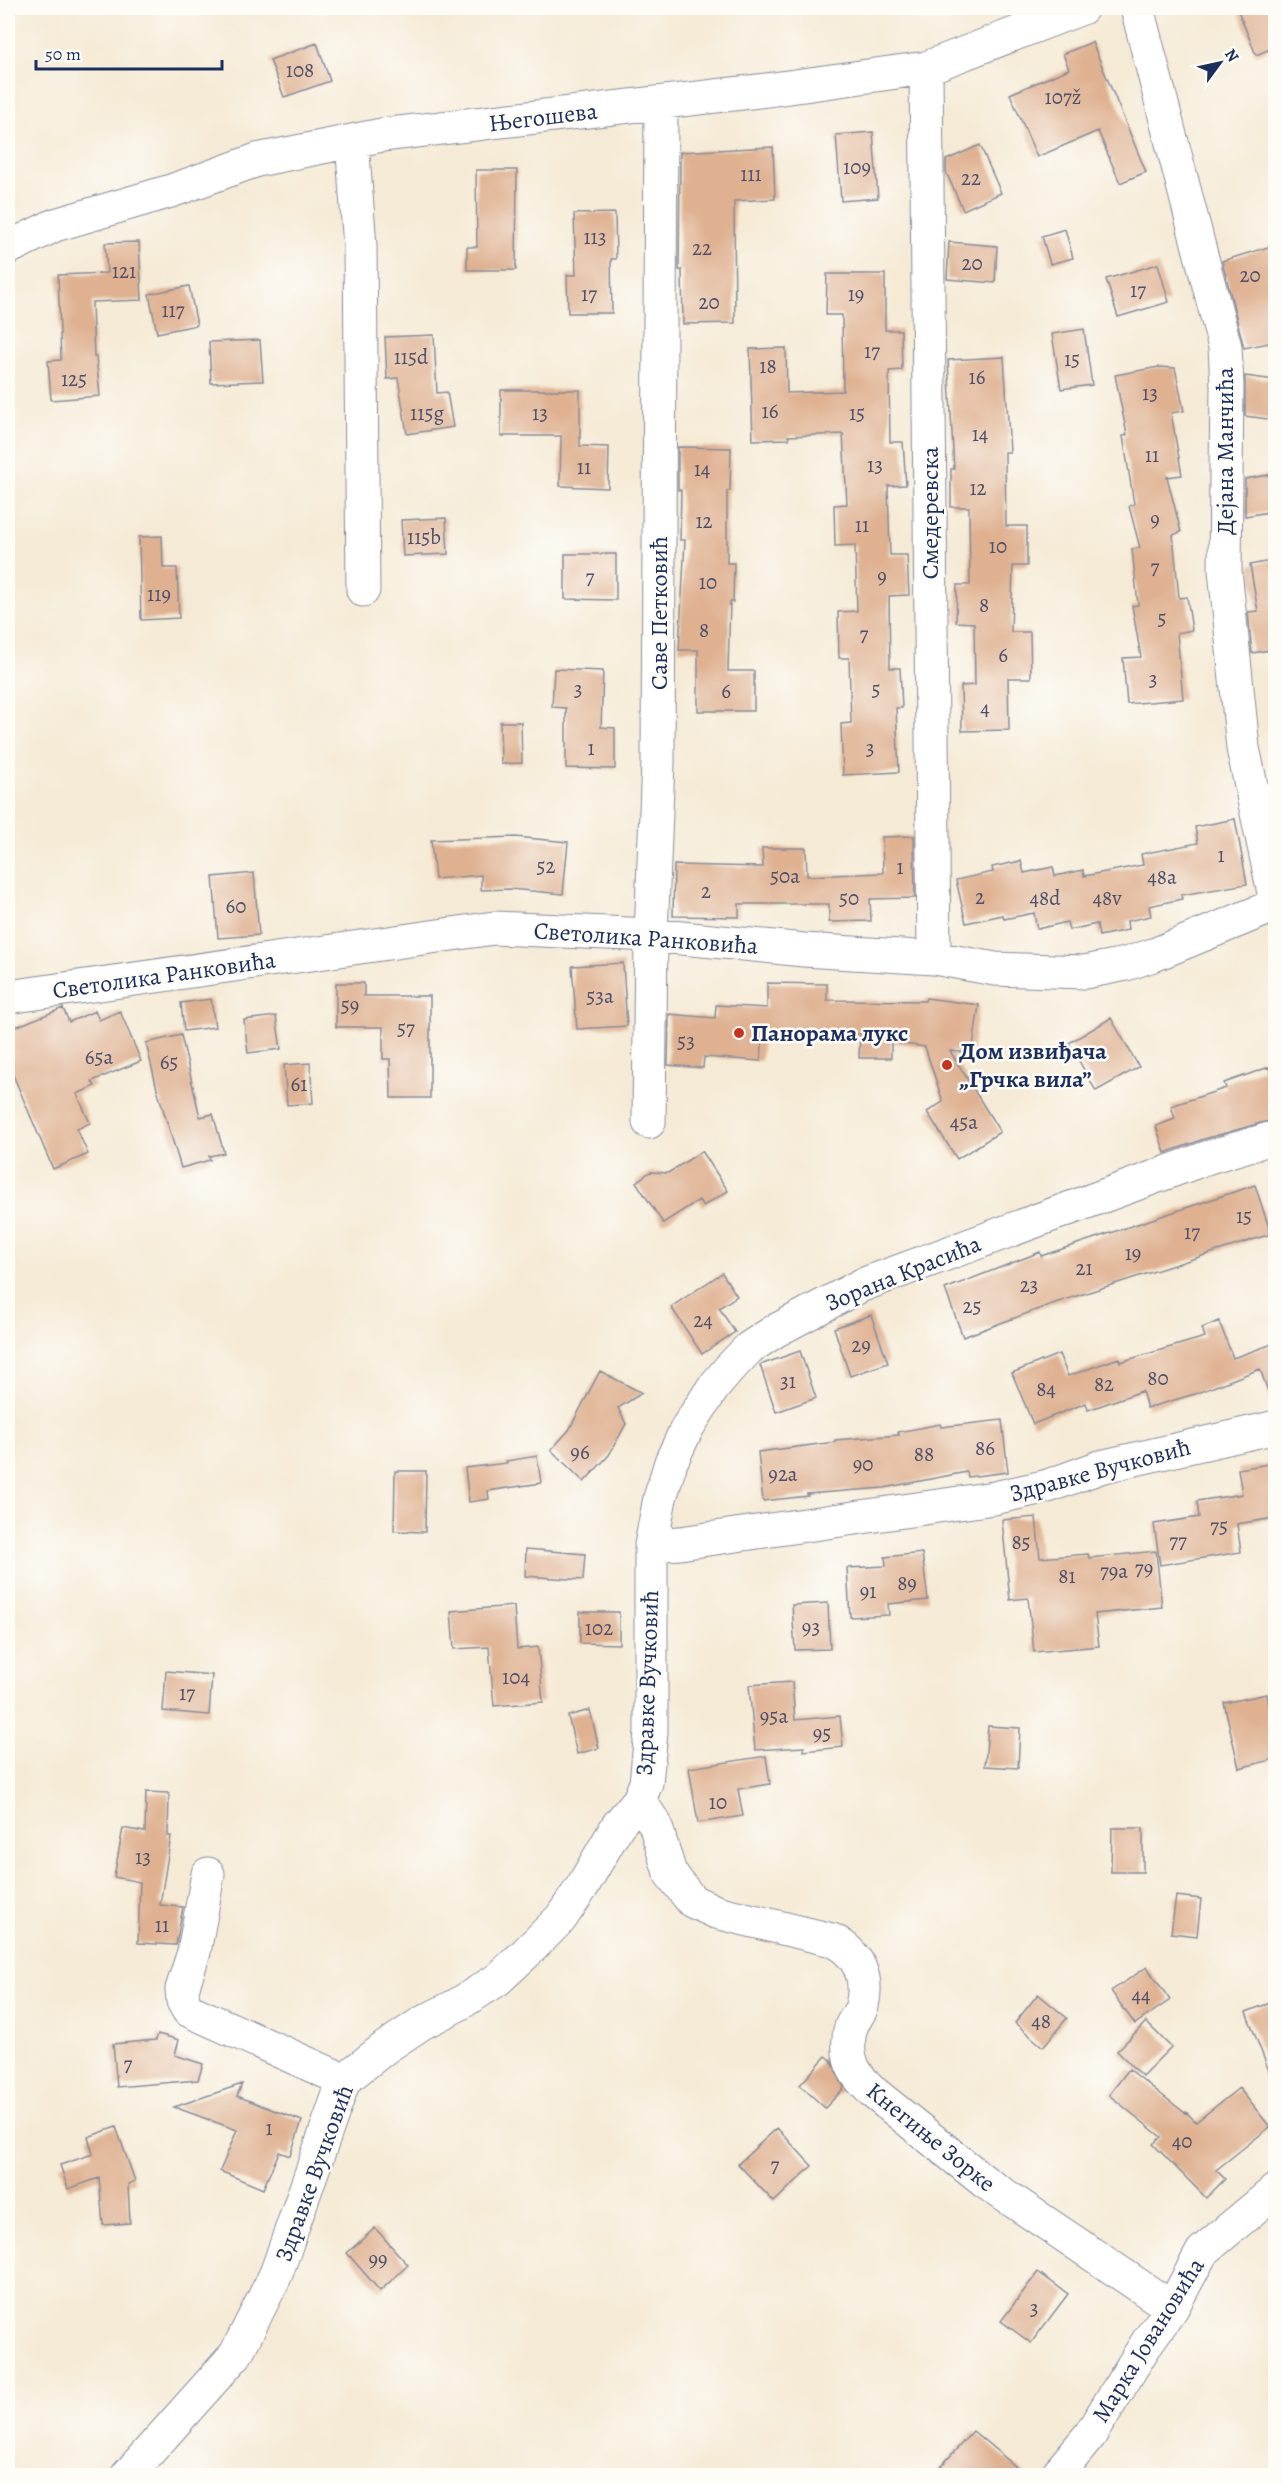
<svg xmlns="http://www.w3.org/2000/svg" width="1283" height="2483" font-family="Alegreya,serif">
<style>
.building{fill:#dfb191}
.lines{fill:none;stroke-linecap:round;stroke-linejoin:round}
.minor-casing{stroke:#888c9a;stroke-width:35}
.minor{stroke:#fff;stroke-width:33}
.poi-dot{fill:#c8321e;stroke:#fdfcf7;stroke-width:2}
.labels{text-anchor:middle;dominant-baseline:central;stroke-width:5;stroke-linejoin:round;paint-order:stroke}
.number-label{font-size:21px;fill:#4c506b}
.street-label{font-size:24px;fill:#1b2f5e;stroke:#fdfcf7}
.poi-label{font-size:24px;font-weight:bold;fill:#1b2f5e;stroke:#fdfcf7;text-anchor:start}
</style>
<rect width="100%" height="100%" fill="#fdfcf7"/>
<filter id="ink" filterUnits="userSpaceOnUse"><feTurbulence type="fractalNoise" baseFrequency=".0167" numOctaves="2"/><feDisplacementMap in="SourceGraphic" scale="12" xChannelSelector="R" yChannelSelector="G"/><feConvolveMatrix kernelMatrix="1 2 1 2 8 2 1 2 1" color-interpolation-filters="sRGB"/></filter>
<filter id="wash" filterUnits="userSpaceOnUse"><feTurbulence type="fractalNoise" baseFrequency=".008" numOctaves="4" result="noise"/><feDisplacementMap in="SourceGraphic" scale="24" xChannelSelector="R" yChannelSelector="G"/><feGaussianBlur stdDeviation="1.35" result="paint"/><feColorMatrix in="noise" values="0 0 0 0 0 0 0 0 0 0 0 0 0 0 0 0 0 1.4 0 .05"/><feComposite in="paint" operator="in"/></filter>
<g filter="url(#wash)">
<rect width="100%" height="100%" fill="#f5ead5"/>
<g id="blocks">
<!-- building -->
<path class="building" d="M1237,8H1275V47L1256,55Z
M1092,42L1146,172L1120,183L1098,131L1037,157L1010,94L1069,69L1063,54Z
M317,43L330,81L284,97L270,60Z
M873,132L878,198L841,201L836,135Z
M980,145L1001,193L963,210L946,172V160Z
M773,147L775,199L734,201L735,323L683,324L682,270H679L680,152Z
M476,170H517L516,270H467V247H477Z
M615,213L616,259H611L612,313H568L567,275H576L574,214Z
M1065,229L1073,258L1050,264L1042,236Z
M139,242L142,300L92,302L94,357H96L100,396L51,400L48,361L61,360L58,275L107,273L105,243Z
M949,242L997,246L995,283L947,279Z
M1275,245V288L1272,289L1275,306V342L1244,348L1222,261Z
M1158,264L1169,302L1118,317L1106,279Z
M827,274H885V330H901L902,370L889,371L890,442H903L906,485L888,486L890,555H907L909,595L889,596L890,668H900L902,708H896L899,772L843,775L841,724L851,723L849,658H839L838,612L857,611L855,545L835,546L834,505L847,504L843,434L788,436L789,439L753,440L750,349L786,348L787,393L843,391L842,315H826Z
M189,286L197,325L157,333L149,294Z
M1084,329L1092,385L1061,389L1052,334Z
M434,335L437,393L447,392L453,427L407,434L398,378L387,379L385,337Z
M260,340L263,381L211,383L209,342Z
M1004,357L1010,452H1005L1006,526H1027V566H1013L1011,632H1030L1031,678H1008L1009,730L962,731L961,686L975,685L974,623L956,622L957,585H970L969,507H951V469H954L948,360Z
M1159,367L1175,368L1184,411L1171,413L1182,475L1167,477L1181,532L1173,535L1179,598L1187,597L1192,630L1177,633L1183,699L1127,704L1123,658L1141,657L1132,606L1138,605L1132,549L1140,548L1129,506L1134,504L1123,436L1127,435L1115,375Z
M1245,376L1275,380V420L1245,416Z
M501,390H580V446L609,447L608,488L560,486L561,436H501Z
M678,447L731,448L730,491H727V563H734L733,602H730L728,671H754V711H698V650H679L685,540H680L681,490H678Z
M1275,474V511L1245,516V479Z
M446,518L448,554L403,556L401,520Z
M162,536L163,568H177L179,618L141,620L139,537Z
M565,554H616V600L565,599Z
M1275,560V649L1252,653L1248,612L1258,611L1250,565Z
M554,669L603,671L601,727L615,728V769L566,768V708L552,707Z
M500,722H521L522,763L501,764Z
M1235,819L1247,884L1181,895L1182,899L1149,906L1151,916L1127,921L1128,930L1099,936L1097,924L1069,930L1067,922L1037,929L1034,913L1004,919L1003,915L966,923L956,880L993,872L992,867L1021,861L1024,873L1053,867L1055,876L1083,870L1084,876L1143,865L1141,854L1198,843L1195,827Z
M914,836L915,898L870,899L871,921L829,922V904H739V917L673,916L674,865L763,867L762,848H806L807,876L883,873L882,837Z
M515,837L568,842L563,894L510,889L481,890V875L435,879L431,840Z
M254,873L259,935L218,938L213,877Z
M623,963L627,1026L577,1029L572,966Z
M336,983H364V996H430V1098H391L390,1059H383V1027H336Z
M767,983L827,984V1000L925,1001L926,998L979,1005L972,1053L950,1051L1000,1132L957,1159L927,1112L943,1102L925,1047L891,1042V1058H859L860,1034L763,1032L761,1061L704,1057L703,1068L668,1065L669,1014L715,1018L716,1005L767,1008Z
M211,999L215,1027L184,1031L181,1003Z
M63,1008L69,1022L95,1011L99,1020L120,1011L141,1061L92,1081L95,1086L77,1094L90,1123L77,1129L88,1154L53,1169L8,1063V1030Z
M276,1016L281,1049L248,1053L244,1020Z
M1111,1018L1139,1067L1096,1091L1069,1043Z
M181,1035L200,1117L213,1114L224,1153L209,1156L210,1160L181,1168L157,1089L146,1043Z
M310,1063L313,1103L287,1105L284,1065Z
M1269,1067L1275,1085V1119L1204,1139L1165,1153L1156,1126L1175,1119L1171,1106L1226,1088L1224,1083Z
M702,1151L728,1191L703,1206L699,1200L663,1223L636,1182L650,1172L668,1173Z
M1255,1185L1271,1234L1058,1302L963,1337L945,1289L1040,1252L1041,1256Z
M722,1273L737,1296L719,1308L735,1332L702,1354L671,1307Z
M871,1315L888,1363L850,1376L834,1328Z
M1219,1321L1233,1358L1275,1343V1404L1273,1405L1260,1369L1195,1394L1147,1408L1142,1391L1088,1410L1086,1403L1033,1424L1012,1373L1059,1354L1068,1376L1119,1358L1120,1362L1205,1337L1202,1328Z
M800,1351L816,1398L776,1412L760,1365Z
M600,1371L642,1393L618,1408L626,1424L609,1455L584,1482L551,1450L569,1430Z
M1002,1420L1008,1472L968,1477L967,1472L884,1488L807,1494L808,1496L763,1501L758,1452L835,1442V1440L899,1435L898,1432L940,1424L941,1427Z
M537,1456L541,1483L488,1491L489,1499L469,1502L465,1468L507,1463L506,1461Z
M1275,1463V1518L1237,1524L1241,1552L1160,1565L1154,1524L1199,1517L1197,1501L1242,1494L1238,1469Z
M395,1471H426L425,1532L394,1531Z
M1036,1517L1040,1558L1088,1554L1089,1558L1156,1551L1162,1607L1095,1614L1099,1646L1034,1652L1028,1598L1010,1600L1002,1520Z
M526,1549L585,1554L583,1580L525,1576Z
M922,1553L928,1600L888,1604L889,1615L850,1617L847,1568L886,1566L885,1557Z
M828,1603L830,1649L795,1650L792,1605Z
M514,1606L517,1649L538,1647L543,1702L494,1706L489,1647L454,1649L451,1611Z
M580,1612H619V1644L580,1643Z
M166,1671L212,1675L209,1715L163,1711Z
M792,1682L795,1720L840,1716L843,1747L804,1751V1747L755,1750L749,1685Z
M1267,1694L1275,1734V1759L1239,1768L1224,1703Z
M590,1710L599,1748L577,1754L568,1716Z
M988,1726L1020,1728L1018,1768L985,1766Z
M766,1756L770,1784L738,1789L743,1816L698,1823L689,1768Z
M146,1792L169,1793L168,1836H171L160,1905L183,1907L176,1945L138,1943L140,1882L114,1877L123,1828L145,1832Z
M1112,1828H1143V1872H1111Z
M1176,1896L1201,1899L1197,1936L1171,1933Z
M1147,1967L1170,2000L1135,2024L1111,1991Z
M1038,1994L1067,2018L1043,2047L1015,2023Z
M1275,2001V2083L1274,2084L1246,2012Z
M1146,2022L1171,2047L1142,2076L1117,2051Z
M158,2034L179,2040L175,2055L203,2064L198,2080L117,2087L113,2044L156,2040Z
M826,2056L831,2060L844,2088L825,2108L800,2085Z
M1129,2069L1185,2113L1186,2112L1196,2122L1239,2088L1270,2127L1216,2170L1225,2179L1206,2198L1153,2144L1161,2137L1109,2095Z
M242,2084L237,2096L302,2121L290,2156L279,2152L263,2189L220,2171L237,2130L174,2107Z
M116,2127L135,2181L128,2184L130,2223L103,2225L99,2178L68,2189L60,2165L93,2154L88,2137Z
M777,2128L812,2166L774,2202L738,2164Z
M375,2228L408,2265L380,2291L347,2253Z
M1038,2272L1068,2294L1031,2343L1001,2321Z
M973,2431L1026,2475H933Z"/>
</g>
</g>
<g filter="url(#ink)">
<use href="#blocks" fill-opacity="0" stroke="#888c9a" stroke-width="1.5"/>
<g class="lines">
<!-- minor casing -->
<g class="minor-casing">
<path id="minor" d="M1137,8L1225,347L1227,386L1225,570L1243,748L1276,902
M926,68L934,958
M352,141L360,247L363,590
M8,248L55,225L171,191L257,160L382,135L767,90L926,68L1082,8
M8,997L494,928L651,935L804,950L934,958L995,969L1085,972L1126,964L1156,954L1276,905
M649,1122L651,935L658,762L661,103
M651,1545L680,1543L994,1498L1048,1486L1100,1467L1276,1427
M639,1800L655,1824L670,1873L692,1901L716,1912L832,1940C858,1953 869,1977 862,2006C860,2013 854,2019 851,2027C848,2036 848,2050 850,2059C854,2074 864,2083 874,2093L985,2182L1172,2308
M208,1874L194,1952L182,1989L183,2001L188,2010L344,2080
M127,2476L236,2354L276,2274L344,2080L386,2047L422,2023L459,2004L497,1980L526,1953L561,1918L582,1887L618,1825L639,1800L646,1783L651,1732V1545L660,1498L671,1462L687,1428L713,1388L729,1369L749,1348L775,1331L862,1285L1209,1157L1276,1137
M1056,2476L1090,2435L1148,2341L1172,2308L1202,2252L1276,2190"/>
</g>
<!-- minor -->
<use href="#minor" class="minor"/>
</g>
</g>
<!-- markers -->
<g class="poi-dot">
<circle cx="739" cy="1033" r="6"/>
<circle cx="947" cy="1065" r="6"/>
</g>
<g class="labels">
<!-- number labels -->
<g class="number-label">
<text x="300" y="70">108</text>
<text x="1063" y="97">107ž</text>
<text x="857" y="167">109</text>
<text x="751" y="174">111</text>
<text x="971" y="178">22</text>
<text x="595" y="237">113</text>
<text x="702" y="248">22</text>
<text x="972" y="263">20</text>
<text x="124" y="271">121</text>
<text x="1250" y="275">20</text>
<text x="1138" y="290">17</text>
<text x="589" y="294">17</text>
<text x="856" y="294">19</text>
<text x="709" y="302">20</text>
<text x="173" y="310">117</text>
<text x="872" y="351">17</text>
<text x="411" y="357">115d</text>
<text x="1072" y="359">15</text>
<text x="768" y="366">18</text>
<text x="977" y="377">16</text>
<text x="74" y="379">125</text>
<text x="1150" y="393">13</text>
<text x="770" y="411">16</text>
<text x="427" y="413">115g</text>
<text x="540" y="413">13</text>
<text x="857" y="413">15</text>
<text x="980" y="434">14</text>
<text x="1152" y="455">11</text>
<text x="875" y="465">13</text>
<text x="584" y="467">11</text>
<text x="702" y="469">14</text>
<text x="978" y="488">12</text>
<text x="1155" y="519">9</text>
<text x="704" y="521">12</text>
<text x="862" y="525">11</text>
<text x="424" y="537">115b</text>
<text x="998" y="546">10</text>
<text x="1155" y="567">7</text>
<text x="882" y="576">9</text>
<text x="590" y="577">7</text>
<text x="708" y="582">10</text>
<text x="159" y="594">119</text>
<text x="984" y="605">8</text>
<text x="1162" y="618">5</text>
<text x="704" y="630">8</text>
<text x="864" y="634">7</text>
<text x="1003" y="655">6</text>
<text x="1153" y="679">3</text>
<text x="578" y="689">3</text>
<text x="876" y="689">5</text>
<text x="726" y="691">6</text>
<text x="985" y="708">4</text>
<text x="591" y="748">1</text>
<text x="870" y="748">3</text>
<text x="1221" y="855">1</text>
<text x="546" y="866">52</text>
<text x="900" y="867">1</text>
<text x="785" y="876">50a</text>
<text x="1162" y="877">48a</text>
<text x="706" y="891">2</text>
<text x="980" y="897">2</text>
<text x="849" y="898">50</text>
<text x="1045" y="898">48d</text>
<text x="1107" y="898">48v</text>
<text x="236" y="906">60</text>
<text x="600" y="996">53a</text>
<text x="350" y="1005">59</text>
<text x="406" y="1028">57</text>
<text x="686" y="1041">53</text>
<text x="99" y="1057">65a</text>
<text x="169" y="1062">65</text>
<text x="299" y="1084">61</text>
<text x="964" y="1122">45a</text>
<text x="1244" y="1216">15</text>
<text x="1192" y="1232">17</text>
<text x="1133" y="1253">19</text>
<text x="1084" y="1268">21</text>
<text x="1029" y="1285">23</text>
<text x="972" y="1306">25</text>
<text x="703" y="1320">24</text>
<text x="861" y="1345">29</text>
<text x="1158" y="1378">80</text>
<text x="788" y="1381">31</text>
<text x="1104" y="1384">82</text>
<text x="1046" y="1389">84</text>
<text x="985" y="1448">86</text>
<text x="580" y="1452">96</text>
<text x="924" y="1454">88</text>
<text x="863" y="1464">90</text>
<text x="783" y="1474">92a</text>
<text x="1219" y="1526">75</text>
<text x="1178" y="1541">77</text>
<text x="1021" y="1542">85</text>
<text x="1144" y="1568">79</text>
<text x="1114" y="1571">79a</text>
<text x="1067" y="1576">81</text>
<text x="907" y="1583">89</text>
<text x="868" y="1591">91</text>
<text x="811" y="1627">93</text>
<text x="599" y="1628">102</text>
<text x="516" y="1677">104</text>
<text x="187" y="1693">17</text>
<text x="774" y="1716">95a</text>
<text x="822" y="1733">95</text>
<text x="718" y="1802">10</text>
<text x="143" y="1857">13</text>
<text x="162" y="1925">11</text>
<text x="1141" y="1995">44</text>
<text x="1041" y="2021">48</text>
<text x="128" y="2064">7</text>
<text x="269" y="2128">1</text>
<text x="1182" y="2141">40</text>
<text x="775" y="2165">7</text>
<text x="378" y="2259">99</text>
<text x="1034" y="2308">3</text>
</g>
<!-- street labels -->
<g class="street-label">
<text transform="translate(543 117) rotate(-7)">Његошева</text>
<text transform="translate(1225 451) rotate(-90)">Дејана Манчића</text>
<text transform="translate(930 513) rotate(-90)">Смедеревска</text>
<text transform="translate(659 613) rotate(-90)">Саве Петковић</text>
<text transform="translate(646 938) rotate(4)">Светолика Ранковића</text>
<text transform="translate(164 975) rotate(-8)">Светолика Ранковића</text>
<text transform="translate(903 1273) rotate(-22)">Зорана Красића</text>
<text transform="translate(1100 1470) rotate(-15)">Здравке Вучковић</text>
<text transform="translate(647 1683) rotate(-88)">Здравке Вучковић</text>
<text transform="translate(931 2137) rotate(39)">Кнегиње Зорке</text>
<text transform="translate(314 2173) rotate(-70)">Здравке Вучковић</text>
<text transform="translate(1148 2340) rotate(-58)">Марка Јовановића</text>
</g>
<!-- poi labels -->
<g class="poi-label">
<text x="751" y="1033">Панорама лукс</text>
<text x="959" y="1051">Дом извиђача<tspan x="959" dy="28">„Грчка вила”</tspan></text>
</g>
</g>
<!-- margin -->
<rect width="1283" height="2483" fill="none" stroke="#fdfcf7" stroke-width="30"/>
<!-- north arrow -->
<g transform="translate(1220 63) rotate(57)" stroke="#fdfcf7" stroke-width="4.5" paint-order="stroke">
<path d="M0-4.5L10 22L0 15L-10 22Z" fill="#1b2f5e"/>
<text y="-9" font-size="16" font-weight="bold" text-anchor="middle" fill="#1b2f5e">N</text>
</g>
<!-- scale -->
<path d="M36 60v9h186v-9" fill="none" stroke="#1b2f5e" stroke-width="3"/>
<text x="45" y="60" font-size="18" fill="#1b2f5e" stroke="#fdfcf7" stroke-width="4.5" paint-order="stroke">50 m</text>
</svg>
